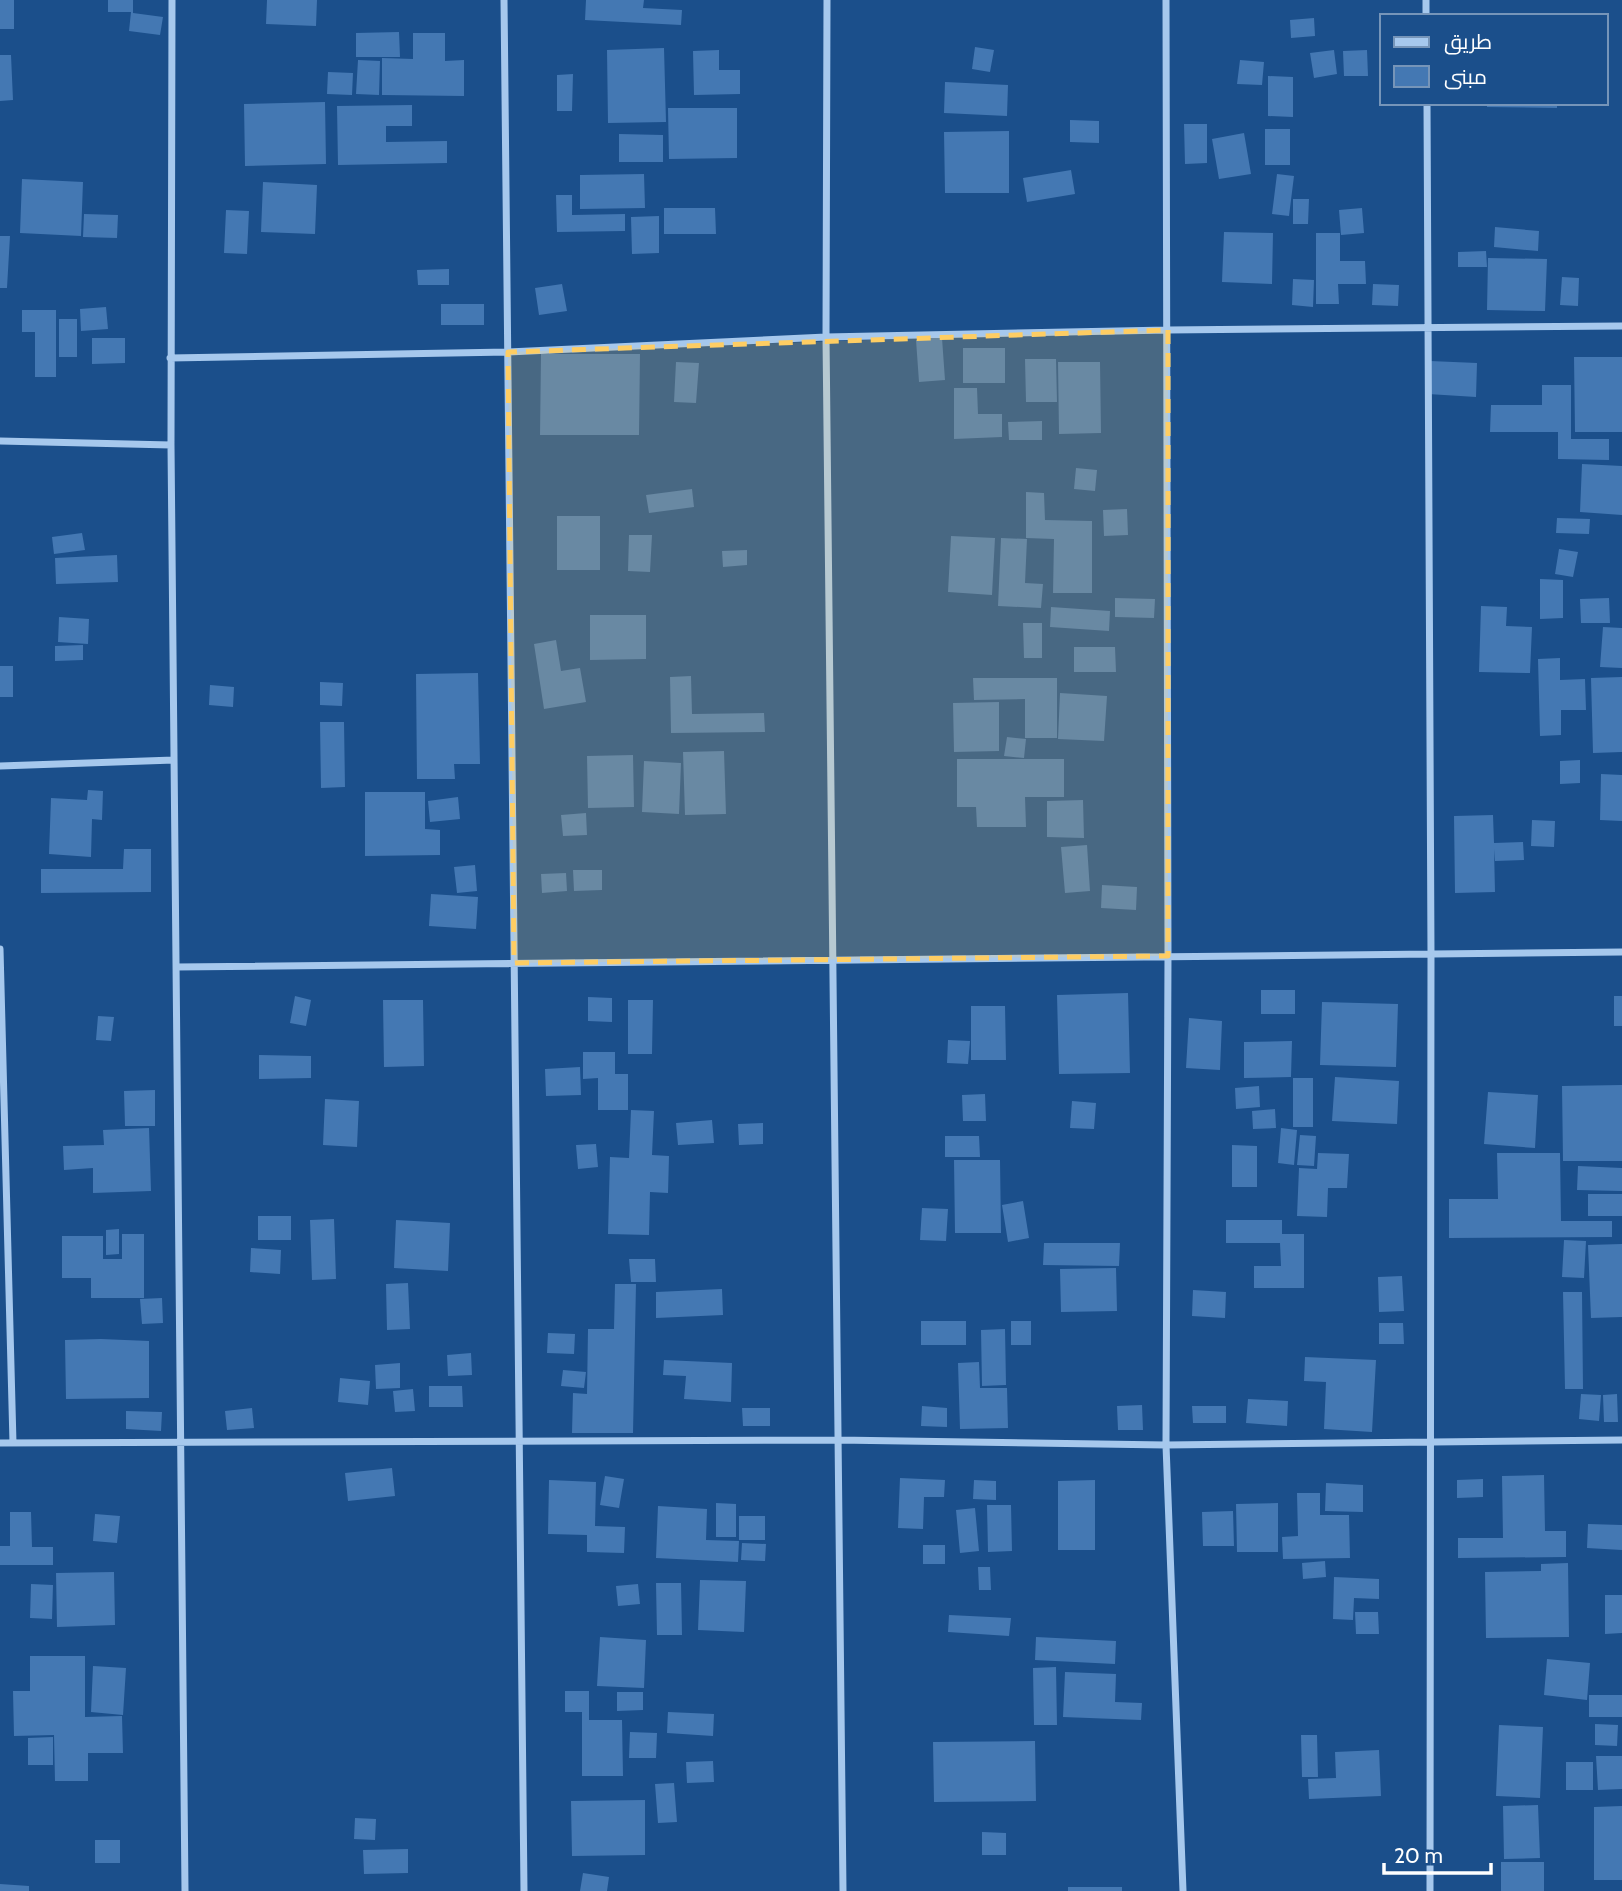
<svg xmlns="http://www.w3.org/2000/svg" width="1622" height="1891" font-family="Cabin,Cairo,sans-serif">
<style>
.building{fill:#4478b3}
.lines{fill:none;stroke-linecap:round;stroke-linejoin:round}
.street{stroke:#a6c8ed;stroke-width:7}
.marked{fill:#fecd63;fill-opacity:0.2;stroke:#fecd63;stroke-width:5;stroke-dasharray:14 9;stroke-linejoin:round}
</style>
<rect width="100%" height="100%" fill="#1b4f8b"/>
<!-- building -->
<path class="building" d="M0,0H14V29H0Z
M108,0H133V13L163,17L160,35L129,31L131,12H108Z
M267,0H317L316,26L266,24Z
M586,0H644L643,8L682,10L681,25L585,20Z
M1314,18L1315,36L1291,38L1290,20Z
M399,32L400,57H356V33Z
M413,33H445V61L464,60V96L382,95V58L413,59Z
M975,47L994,50L990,72L972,69Z
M664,48L666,122L608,123L607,50Z
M719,50V70H740V94L694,95L693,51Z
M1334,50L1337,74L1314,78L1310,53Z
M1367,50L1368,76H1344L1343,51Z
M0,55H11L13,100L0,101Z
M358,60L380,61L379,95L356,94Z
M1240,60L1264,62L1262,85L1237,84Z
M328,72L353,73L352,95L327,94Z
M573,74L572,111H557V75Z
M1268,76L1293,77V117L1268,116Z
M945,82L1008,85L1007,116L944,113Z
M325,102L326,164L245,166L244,104Z
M1487,103H1557V108L1487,107Z
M412,105V126H386V142L447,141V163L338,165L337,106Z
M668,108H737V158L669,159Z
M1070,120L1099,121V143L1070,142Z
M1184,124H1207V163L1185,164Z
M1265,129H1290V165H1265Z
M1009,131V193H945L944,132Z
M1244,133L1251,174L1219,179L1212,139Z
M619,134L663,135V162H619Z
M1071,170L1075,194L1027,202L1023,178Z
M644,174L645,208L580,209V175Z
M1277,174L1294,176L1289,216L1272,214Z
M22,179L83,182L81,236L20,233Z
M263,182L317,185L315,234L261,232Z
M556,195H572V215L625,214V231L557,232Z
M1293,199H1309L1308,224H1293Z
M664,208H715L716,234H664Z
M1362,208L1364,233L1341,235L1339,210Z
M226,210L249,211L247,254L224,253Z
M84,214L118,215L117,238L83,237Z
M659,216V253L632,254L631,217Z
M1495,227L1539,231L1538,251L1494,247Z
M1224,232L1273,233L1272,284L1222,282Z
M1316,233H1340V261H1365L1366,284H1338L1339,304H1316Z
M0,236H10L7,288H0Z
M1486,251L1487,267H1458V252Z
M1488,258L1547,259L1545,311L1487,310Z
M449,269V285H418L417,270Z
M1562,277L1579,278L1578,306L1560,305Z
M1293,279L1314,280L1313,307L1292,305Z
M562,284L567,311L539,315L535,288Z
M1373,284L1399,285L1398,306L1372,305Z
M441,304H484V325H441Z
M106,307L108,329L81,331L80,309Z
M22,310H56V377H35V332H22Z
M59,319H77V357H59Z
M92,338H125V363L92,364Z
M942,338L945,380L919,382L916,340Z
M963,348H1005V383H963Z
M541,354H640L639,435H540Z
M1574,357H1622V432H1575Z
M1025,359H1056L1057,402H1026Z
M1430,361L1477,363L1476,397L1428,394Z
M676,362L699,363L696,403L674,402Z
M1058,362H1100L1101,433L1059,434Z
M1542,385H1571V439H1609V460L1558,459V432H1490L1491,405H1542Z
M954,388H977L978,414H1002V437L954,439Z
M1042,421V440H1009L1008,422Z
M1582,464L1622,466V515L1580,512Z
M1076,468L1097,470L1095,491L1074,489Z
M692,489L694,507L649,513L646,495Z
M1026,492L1044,493L1045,520L1092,521V593H1053L1054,539L1026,538Z
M1127,509L1128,535L1104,536L1103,510Z
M557,516H600V570H557Z
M1557,518L1590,519L1589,534L1556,533Z
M82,533L85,550L54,554L52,537Z
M629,535H652L650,572L628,571Z
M951,536L995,538L992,595L948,592Z
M1001,538L1027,539L1025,583L1043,584L1041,608L998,606Z
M1559,549L1578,552L1573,577L1555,574Z
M747,550V565L723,567L722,551Z
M117,555L118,582L56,584L55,558Z
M1540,579L1563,580V618L1540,619Z
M1115,598L1155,599L1154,618L1115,617Z
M1609,598L1610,623H1581L1580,599Z
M1481,606L1507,607L1506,626L1532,627L1530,673L1479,672Z
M1051,607L1110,611L1109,631L1050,627Z
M590,615H646V659L590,660Z
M59,617L89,619L88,644L58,642Z
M1023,623H1042V658H1024Z
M1603,627L1622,628V668L1600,667Z
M556,640L561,671L580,668L586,702L544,709L534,644Z
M83,645V660L55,661V646Z
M1074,647H1115L1116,672H1074Z
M1560,658V680L1585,679L1586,710H1561V735L1540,736L1538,659Z
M0,666H13V697H0Z
M478,673L480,764H454L455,779H417L416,674Z
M691,676L692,714L764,713L765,732L671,733L670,677Z
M1622,677V752L1593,753L1591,678Z
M973,678H1057V738H1025V699L974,700Z
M320,682L343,683L342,706L320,705Z
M210,685L234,687L233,707L209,705Z
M1060,693L1107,696L1104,741L1058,739Z
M999,702V751L954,752L953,703Z
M320,722H344L345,787L321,788Z
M1007,737L1026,739L1024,758L1004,756Z
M724,751L726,814L685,815L683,752Z
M633,755L634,807L588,808L587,756Z
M957,759H1064V797H1025L1026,827H977L976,807H957Z
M1580,760V783L1560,784V761Z
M644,761L681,763L679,814L642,812Z
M1601,774L1622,775V821L1600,820Z
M88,790L103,791L102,820L92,819L91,857L49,854L51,798L87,800Z
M365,792H425V829L440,830V855L365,856Z
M458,797L460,819L430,822L428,801Z
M1083,800L1084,838L1047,837V801Z
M586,813L587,835L563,836L561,815Z
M1493,815L1494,843L1523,842L1524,860L1495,861L1494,849L1495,892L1455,893L1454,816Z
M1532,820L1555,821L1554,847L1531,846Z
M1087,845L1090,891L1065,893L1061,847Z
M124,849H151V892L41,893V869H123Z
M475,865L477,891L457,893L454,867Z
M573,870H602V890L574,891Z
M566,873L567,891L542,893L541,874Z
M1102,885L1137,887L1136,910L1101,908Z
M431,894L478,897L476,929L429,926Z
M1261,990H1295V1014H1261Z
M1128,993L1130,1073L1059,1074L1057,995Z
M295,996L311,1000L306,1026L290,1023Z
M1614,996H1622V1026H1614Z
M588,997L612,998V1022L588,1021Z
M383,1000H423L424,1066L384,1067Z
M628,1000H653L652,1054H628Z
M1322,1002L1398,1004L1396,1067L1320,1065Z
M971,1006H1005L1006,1060H971Z
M98,1016L114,1017L111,1041L96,1040Z
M1189,1018L1222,1021L1220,1070L1186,1068Z
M948,1040L970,1041L968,1064L947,1063Z
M1292,1041L1291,1077L1244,1078V1042Z
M583,1052H615V1074H628V1110H598V1078L583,1079Z
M259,1055L311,1056V1078L259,1079Z
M580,1067L581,1095L546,1096L545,1069Z
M1335,1077L1399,1081L1397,1124L1332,1121Z
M1293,1078H1313V1127H1293Z
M1622,1085V1161H1563L1562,1086Z
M1259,1086L1260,1107L1236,1109L1235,1088Z
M155,1090V1126H125L124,1091Z
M1488,1092L1538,1095L1535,1148L1484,1144Z
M985,1094L986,1121H963L962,1095Z
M325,1099L359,1101L357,1147L323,1145Z
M1072,1101L1096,1103L1094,1129L1070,1128Z
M1275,1109L1276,1128L1253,1129L1252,1111Z
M631,1110L654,1111L652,1155L669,1156L668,1193L650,1192L649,1235L608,1234L610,1157L629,1158Z
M712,1120L714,1143L678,1145L676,1123Z
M763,1123V1144L739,1145L738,1124Z
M149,1128L151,1191L93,1193V1168L64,1170L63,1146L104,1145L103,1130Z
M1281,1128L1297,1130L1294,1165L1278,1163Z
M1300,1135L1316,1136L1314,1166L1297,1165Z
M945,1136H979L980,1157H945Z
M596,1144L598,1167L578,1169L576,1145Z
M1232,1145L1257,1146V1187H1232Z
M1318,1153L1349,1154L1347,1188H1328L1327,1217L1297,1216L1299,1168L1317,1169Z
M1497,1153H1560L1561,1221H1612V1237L1449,1238V1199H1498Z
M954,1160H1000L1001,1233H955Z
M1578,1166L1622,1168V1191L1577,1190Z
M1588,1194H1622V1216H1588Z
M1023,1201L1029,1238L1008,1242L1002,1205Z
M922,1208L948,1209L946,1241L920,1240Z
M258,1216H291V1240H258Z
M334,1219L336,1279L312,1280L310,1220Z
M396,1220L450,1223L448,1271L394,1268Z
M1226,1220H1282V1234H1304V1288H1254V1266H1281L1280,1243H1226Z
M119,1229V1254L106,1255V1230Z
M122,1234H144V1298H91V1278H62V1236H103V1259H122Z
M1564,1240L1586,1241L1584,1278L1562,1277Z
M1044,1243H1120L1119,1266L1043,1265Z
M1622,1244V1317L1591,1318L1588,1245Z
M251,1248L281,1250L280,1274L250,1272Z
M629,1259H655L656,1282H631Z
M1116,1268L1117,1311L1061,1312L1060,1269Z
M1402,1276L1404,1311L1379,1312L1378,1277Z
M408,1283L410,1329L387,1330L386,1284Z
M615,1284H636L633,1433H572L573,1393L587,1394L588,1329H614Z
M722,1289L723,1315L656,1318V1292Z
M1193,1290L1226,1292L1225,1318L1192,1316Z
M1563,1292H1582L1583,1389H1565Z
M162,1298L163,1323L142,1324L140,1299Z
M921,1321H966V1345H921Z
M1011,1321H1031V1345H1011Z
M1379,1323H1403L1404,1344H1379Z
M1005,1329L1006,1385L982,1386L981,1330Z
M548,1333L575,1334L574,1354L547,1353Z
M101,1339L149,1341V1398L66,1399L65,1340Z
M471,1353L472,1375L448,1376L447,1355Z
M1305,1357L1376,1360L1372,1432L1324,1429L1326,1382L1304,1381Z
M664,1360L732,1363L731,1402L684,1399L686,1376L663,1375Z
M979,1362L980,1388H1007L1008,1428L960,1429L958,1363Z
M400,1363V1388L376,1389L375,1365Z
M563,1370L586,1372L584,1388L561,1386Z
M340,1378L370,1381L368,1405L338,1402Z
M429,1386H462L463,1407H429Z
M413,1389L415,1411L395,1412L393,1391Z
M1581,1394L1601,1395L1599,1421L1579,1419Z
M1617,1394L1618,1422H1604L1603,1395Z
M1248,1399L1288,1401L1287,1426L1246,1423Z
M1142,1405L1143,1430H1118L1117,1406Z
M922,1406L947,1408V1427L921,1426Z
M1192,1406H1226V1423H1193Z
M252,1408L254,1428L227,1430L225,1411Z
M742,1408H770V1426H743Z
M126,1411L162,1412L161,1431L126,1429Z
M392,1468L395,1496L348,1501L345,1473Z
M1544,1475L1545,1531H1566V1557L1458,1558V1538H1503L1502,1476Z
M605,1476L624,1479L619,1508L600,1505Z
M900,1478L945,1480L944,1497H924L923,1529L898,1528Z
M1483,1479V1497L1457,1498V1480Z
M549,1480L596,1482L595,1526L625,1527L624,1553L587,1552V1535L548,1534Z
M974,1480L996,1481V1500L973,1499Z
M1095,1480V1550H1058V1481Z
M1326,1483L1363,1485V1512L1325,1511Z
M1297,1493H1320V1515H1349L1350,1558L1283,1559L1282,1537L1298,1536Z
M716,1503L736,1504V1537H716Z
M1278,1503V1552H1237L1236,1504Z
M987,1505H1011L1012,1551L988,1552Z
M658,1506L707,1509L706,1540L739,1541L738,1562L656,1558Z
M975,1508L979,1551L960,1553L956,1510Z
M1233,1511L1234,1546H1203L1202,1512Z
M10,1512H31L32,1547H53V1565H0V1546H10Z
M95,1514L120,1516L117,1543L93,1541Z
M739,1516H765V1540H739Z
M1588,1524L1622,1525V1550L1587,1548Z
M742,1543L766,1544L765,1561L741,1560Z
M923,1545H945V1564H923Z
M1325,1561L1326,1577L1303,1579L1302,1563Z
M1568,1563L1569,1637L1486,1638L1485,1572L1541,1571V1564Z
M978,1567H990L991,1590H979Z
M114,1572L115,1625L57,1627L56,1573Z
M1334,1577L1379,1579V1599L1354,1598L1353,1620L1333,1619Z
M700,1580L746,1581L744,1632L698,1630Z
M656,1583H681L682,1635H657Z
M31,1584L53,1585L52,1619L30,1618Z
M638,1584L640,1604L618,1606L616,1586Z
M1605,1595H1622V1633L1605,1634Z
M1355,1612H1378L1379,1634H1356Z
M949,1615L1011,1618L1009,1636L948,1632Z
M600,1637L646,1640L644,1688L597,1686Z
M1036,1637L1116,1641L1115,1664L1035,1660Z
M30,1656H85V1717L122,1716L123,1753H88V1781H55L54,1735L14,1736L13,1691H30Z
M1547,1659L1590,1663L1587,1700L1544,1695Z
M93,1666L126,1668L123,1715L91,1712Z
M1056,1667L1057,1725H1034L1033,1668Z
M1065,1672L1116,1674L1115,1702L1142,1703L1141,1720L1063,1717Z
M565,1691H589V1720H622L623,1776H582V1712H565Z
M617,1692H643V1710L617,1711Z
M1589,1695H1622V1717H1589Z
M668,1712L714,1714L713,1736L667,1733Z
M1595,1724L1618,1725L1617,1746L1595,1745Z
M1499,1725L1543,1727L1540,1798L1496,1796Z
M630,1732L657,1733L656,1758H629Z
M1301,1735H1317L1318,1777H1302Z
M53,1737V1765H28V1738Z
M1035,1741L1036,1801L934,1802L933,1742Z
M1379,1750L1381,1796L1309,1799L1308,1779L1336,1778L1335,1752Z
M1596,1756H1622V1789L1598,1790Z
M713,1761L714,1782L687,1783L686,1762Z
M1566,1762H1593V1790H1566Z
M674,1783L677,1822L658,1823L655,1784Z
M645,1800V1855L572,1856L571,1801Z
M1538,1805L1540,1858L1504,1859L1503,1806Z
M1622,1806V1880H1594V1807Z
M355,1818L376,1819L375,1840L354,1839Z
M982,1832L1006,1833V1855H982Z
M95,1840H120V1863H95Z
M408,1849V1873L364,1874L363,1850Z
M1501,1862H1544V1891H1501Z
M583,1873L609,1877L607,1891H580Z
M0,1884L29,1886V1891H0Z
M1068,1887H1122V1891H1068Z"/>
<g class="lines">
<!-- street -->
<path class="street" d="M172,0L171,445L185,1891
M504,0L524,1891
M827,0L826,337L843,1891
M1166,0L1168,956L1166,1445L1183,1891
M1426,0V16
M1427,103L1431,953L1430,1891
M170,358L508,352L826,337L1168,330L1622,326
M0,441L171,445
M0,766L174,760
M0,949L13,1443
M176,967L1622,952
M0,1443L838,1440L1166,1445L1622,1440"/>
</g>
<!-- marked area -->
<path class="marked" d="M1168,330V956L514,963L508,352Z"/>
<!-- legend -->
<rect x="1380" y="14" width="228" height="91" fill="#1b4f8b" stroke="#7695b9" stroke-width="2"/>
<rect x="1394" y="37" width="35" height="10" fill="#a6c8ed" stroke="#7695b9" stroke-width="2"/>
<text x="1444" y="49" font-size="21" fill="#ffffff">طريق</text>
<rect x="1394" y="66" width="35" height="21" fill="#4478b3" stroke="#7695b9" stroke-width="2"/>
<text x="1444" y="84" font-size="21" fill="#ffffff">مبنى</text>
<!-- scale -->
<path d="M1384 1863v10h107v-10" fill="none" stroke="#ffffff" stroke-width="3.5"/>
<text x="1394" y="1863" font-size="21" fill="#ffffff" stroke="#1b4f8b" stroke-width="5" paint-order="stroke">20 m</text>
</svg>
